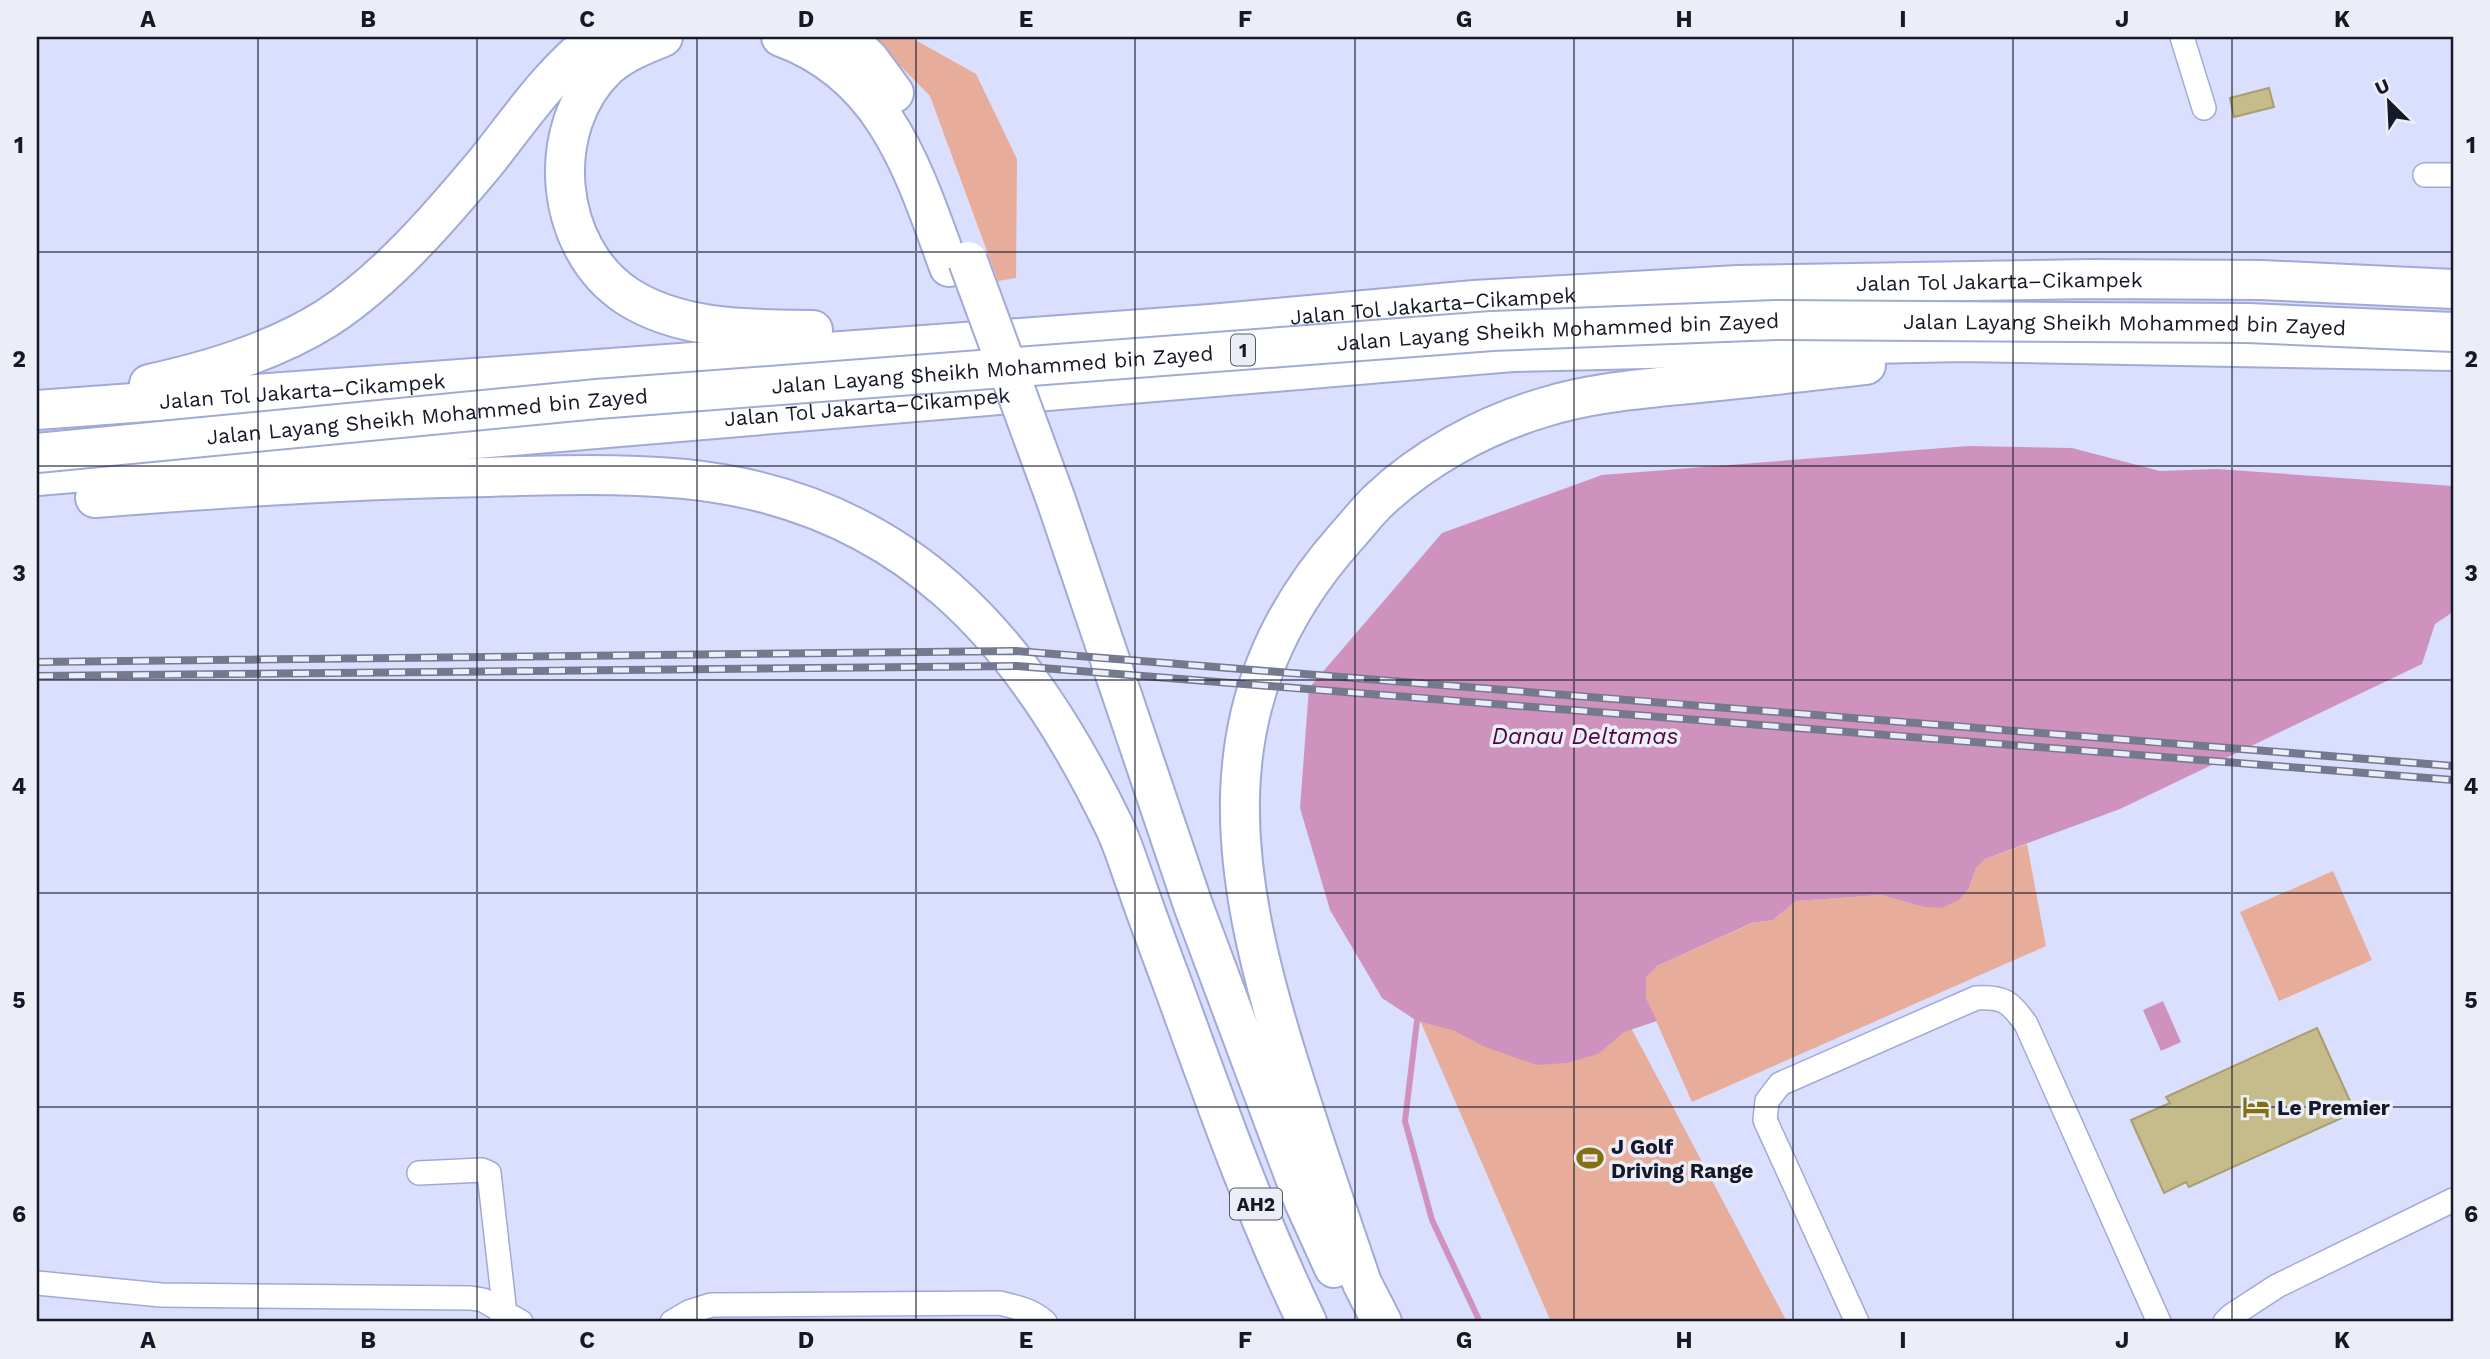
<svg xmlns="http://www.w3.org/2000/svg" width="2490" height="1359" font-family="'Work Sans',sans-serif">
<style>
.green{fill:#e8ac9b}
.water{fill:#cf92be}
.lines{fill:none;stroke-linecap:round;stroke-linejoin:round}
.stream{stroke:#cf92be;stroke-width:6}
.building{fill:#c6bb8a;stroke:#a99e6e;stroke-width:2}
.street-casing{stroke:#a1a9d7;stroke-width:26}
.highway-casing{stroke:#a1a9d7;stroke-width:42}
.street{stroke:#fff;stroke-width:23}
.highway{stroke:#fff;stroke-width:38}
.rail-casing{stroke:#757990;stroke-width:8}
.rail{stroke:#ebedf7;stroke-width:5;stroke-dasharray:16;stroke-linecap:butt}
.highway-bridge-casing{stroke:#a1a9d7;stroke-width:42;stroke-linecap:butt}
.highway-bridge{stroke:#fff;stroke-width:38}
.grid{fill:none;stroke:#151828;stroke-width:2;stroke-opacity:0.55}
.labels{text-anchor:middle;dominant-baseline:central;stroke-width:7;stroke-linejoin:round;paint-order:stroke}
.shield{fill:#ebedf7;stroke:#555866;stroke-width:2}
.shield-label{font-size:19px;font-weight:bold;fill:#151828}
.street-label{font-size:21px;fill:#151828;stroke:#ebedf7}
.poi-label{font-size:21px;font-weight:bold;fill:#151828;stroke:#ebedf7;text-anchor:start}
.water-label{font-size:23px;font-style:italic;fill:#4d0340;stroke:#ebedf7}
.neatline{fill:none;stroke:#151828;stroke-width:2.5}
.grid-label{font-size:23px;text-anchor:middle;font-weight:bold;fill:#151828}
</style>
<rect width="100%" height="100%" fill="#d9dffc"/>
<!-- green -->
<path class="green" d="M872,37H910L976,74L1017,159L1016,278L998,281L930,96Z
M2027,844L2046,946L1692,1102L1646,998V978L1657,966L1753,923L1773,920L1796,901L1883,895L1923,907L1969,888L1976,868L1985,859Z
M2333,871L2372,960L2279,1001L2240,912Z
M1576,924L1787,1322H1551L1409,995Z"/>
<!-- water -->
<path class="water" d="M1968,446L2072,448L2160,471L2217,469L2453,486V612L2435,624L2422,664L2120,809L1985,859L1976,868L1969,888L1959,900L1941,908L1923,907L1882,895L1796,901L1773,920L1752,923L1657,966L1646,978V998L1657,1021L1624,1032L1598,1054L1567,1063L1537,1065L1485,1047L1453,1030L1417,1021L1382,998L1330,910L1300,808L1309,688L1442,533L1602,475Z
M2163,1001L2181,1042L2161,1051L2143,1010Z"/>
<g class="lines">
<!-- stream -->
<path class="stream" d="M1419,1014L1417,1021L1405,1121L1432,1220L1480,1322"/>
</g>
<!-- building -->
<path class="building" d="M2269,88L2274,107L2234,117L2230,98Z
M2317,1028L2355,1112L2189,1187L2186,1182L2164,1193L2131,1120L2170,1103L2166,1097Z"/>
<g class="lines">
<!-- street casing -->
<g class="street-casing">
<path id="street" d="M2182,37L2204,108
M2425,175H2453
M419,1173L482,1170L489,1173L505,1314L501,1322
M37,1283L161,1295L471,1298L483,1300L521,1322
M672,1322L689,1312L711,1305L999,1303C1016,1307 1032,1310 1045,1322
M1857,1322L1765,1120L1767,1101L1780,1084L1976,998C2004,996 2010,1002 2026,1024L2159,1322
M2225,1322L2231,1316L2277,1286L2453,1200"/>
</g>
<!-- highway casing -->
<g class="highway-casing">
<g id="highway">
<path d="M663,37C643,45 623,53 607,67C543,128 554,248 627,296C681,331 752,329 813,330"/>
<path d="M781,37C886,75 914,172 949,267"/>
<path d="M845,37L869,59L894,93"/>
<path d="M149,384C209,371 275,351 327,318C386,280 441,216 486,162C521,118 552,71 598,37"/>
<path id="s1" d="M37,410L1210,324L1474,300L1738,285L2092,279L2262,280L2453,289"/>
<path id="s2" d="M37,476L1512,352L1962,342L2453,351"/>
<path d="M95,498C226,488 357,479 488,477C554,475 619,473 685,479C905,501 1024,639 1115,828C1123,845 1129,865 1136,884C1147,916 1159,948 1171,980C1213,1095 1254,1212 1307,1322"/>
<path d="M1056,500L1193,905L1304,1202L1334,1268"/>
<path d="M1382,1322L1362,1283C1337,1210 1312,1137 1289,1063C1229,871 1200,701 1346,537C1356,526 1366,513 1377,502C1422,459 1482,426 1542,408C1589,393 1640,389 1689,384C1748,378 1807,372 1866,365"/>
</g>
</g>
<!-- street -->
<use href="#street" class="street"/>
<!-- highway -->
<use href="#highway" class="highway"/>
<!-- rail casing -->
<g class="rail-casing">
<path id="rail" d="M37,662L1016,651L2453,766
M37,676L1017,666L2453,780"/>
</g>
<!-- rail -->
<use href="#rail" class="rail"/>
<!-- highway-bridge casing -->
<g class="highway-bridge-casing">
<g id="highway-bridge">
<path d="M968,261L1056,500"/>
<path id="s3" d="M37,453L597,399L1492,331L1776,320L2248,323L2453,332"/>
</g>
</g>
<!-- highway-bridge -->
<use href="#highway-bridge" class="highway-bridge"/>
</g>
<!-- grid -->
<path class="grid" d="M258,37V1322M477,37V1322M697,37V1322M916,37V1322M1135,37V1322M1355,37V1322M1574,37V1322M1793,37V1322M2013,37V1322M2232,37V1322M37,252H2453M37,466H2453M37,680H2453M37,893H2453M37,1107H2453"/>
<!-- icons -->
<defs>
<g id="hotel-bare" transform="scale(2.1)"><path d="M-6-4.5h1.5V1H6V5H4.5V3h-9V5H-6ZM-4 0a1.8 1.8 0 1 1 3.6 0ZM.5 0V-2.5h3Q6-2.5 6 0Z" fill="#837111" stroke="#ebedf7" stroke-width="2.5" paint-order="stroke"/></g>
<g id="stadium-bare" transform="scale(2.1)"><path d="M0-5a6.5 5 0 1 0 0 10a6.5 5 0 1 0 0-10ZM-3.5-1.8h7v3.6h-7Z" fill="#837111" stroke="#ebedf7" stroke-width="2.5" paint-order="stroke"/></g>
</defs>
<g fill-rule="evenodd">
<use href="#hotel-bare" x="2256" y="1107"/>
<use href="#stadium-bare" x="1590" y="1158"/>
</g>
<g class="labels">
<!-- shield labels -->
<g class="shield">
<rect x="1231" y="334.5" width="24" height="31" rx="5"/>
<rect x="1230" y="1188.5" width="52" height="31" rx="5"/>
</g>
<g class="shield-label">
<text x="1243" y="350">1</text>
<text x="1256" y="1204">AH2</text>
</g>
<!-- street labels -->
<g class="street-label">
<text stroke="none"><textPath href="#s1" startOffset="1967">Jalan Tol Jakarta–Cikampek</textPath></text>
<text stroke="none"><textPath href="#s1" startOffset="1400">Jalan Tol Jakarta–Cikampek</textPath></text>
<text stroke="none"><textPath href="#s3" startOffset="2093">Jalan Layang Sheikh Mohammed bin Zayed</textPath></text>
<text stroke="none"><textPath href="#s3" startOffset="1526">Jalan Layang Sheikh Mohammed bin Zayed</textPath></text>
<text stroke="none"><textPath href="#s3" startOffset="959">Jalan Layang Sheikh Mohammed bin Zayed</textPath></text>
<text stroke="none"><textPath href="#s1" startOffset="266">Jalan Tol Jakarta–Cikampek</textPath></text>
<text stroke="none"><textPath href="#s2" startOffset="833">Jalan Tol Jakarta–Cikampek</textPath></text>
<text stroke="none"><textPath href="#s3" startOffset="392">Jalan Layang Sheikh Mohammed bin Zayed</textPath></text>
</g>
<!-- poi labels -->
<g class="poi-label">
<text x="2277" y="1107">Le Premier</text>
<text x="1611" y="1146">J Golf<tspan x="1611" dy="24">Driving Range</tspan></text>
</g>
<!-- water labels -->
<g class="water-label">
<text x="1585" y="736">Danau Deltamas</text>
</g>
</g>
<!-- border -->
<rect width="2490" height="1359" fill="none" stroke="#ebedf7" stroke-width="77"/>
<!-- north arrow -->
<g transform="translate(2389 102) rotate(336)" stroke="#ebedf7" stroke-width="5" paint-order="stroke">
<path d="M0-5L12 26L0 18L-12 26Z" fill="#151828"/>
<text y="-10" font-size="19" font-weight="bold" text-anchor="middle" fill="#151828">U</text>
</g>
<rect x="38" y="38" width="2414" height="1282" class="neatline"/>
<g class="grid-label">
<text x="148" y="27">A</text>
<text x="368" y="27">B</text>
<text x="587" y="27">C</text>
<text x="806" y="27">D</text>
<text x="1026" y="27">E</text>
<text x="1245" y="27">F</text>
<text x="1464" y="27">G</text>
<text x="1684" y="27">H</text>
<text x="1903" y="27">I</text>
<text x="2122" y="27">J</text>
<text x="2342" y="27">K</text>
<text x="19" y="153">1</text>
<text x="2471" y="153">1</text>
<text x="19" y="367">2</text>
<text x="2471" y="367">2</text>
<text x="19" y="581">3</text>
<text x="2471" y="581">3</text>
<text x="19" y="794">4</text>
<text x="2471" y="794">4</text>
<text x="19" y="1008">5</text>
<text x="2471" y="1008">5</text>
<text x="19" y="1222">6</text>
<text x="2471" y="1222">6</text>
<text x="148" y="1348">A</text>
<text x="368" y="1348">B</text>
<text x="587" y="1348">C</text>
<text x="806" y="1348">D</text>
<text x="1026" y="1348">E</text>
<text x="1245" y="1348">F</text>
<text x="1464" y="1348">G</text>
<text x="1684" y="1348">H</text>
<text x="1903" y="1348">I</text>
<text x="2122" y="1348">J</text>
<text x="2342" y="1348">K</text>
</g>
</svg>
